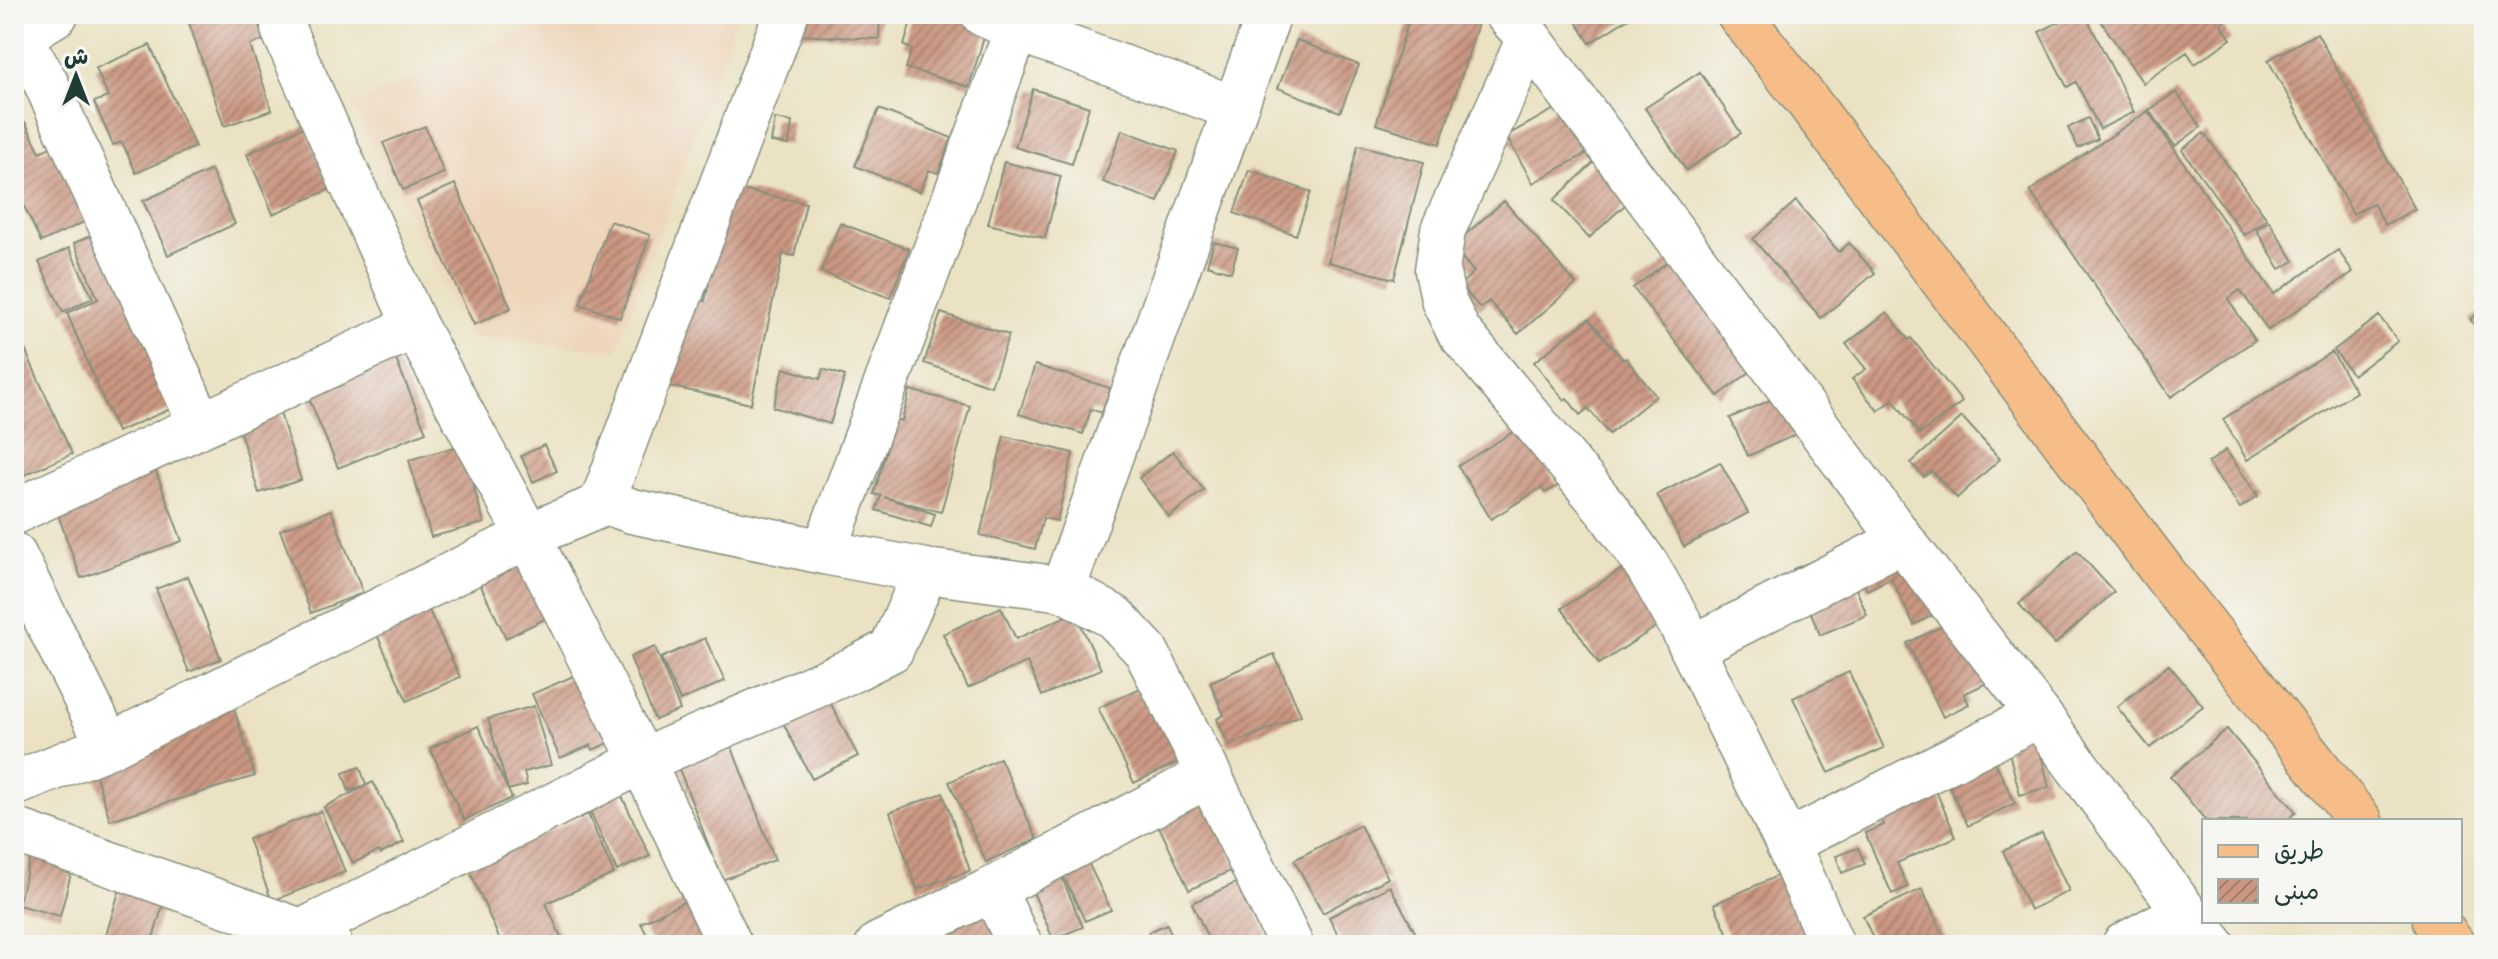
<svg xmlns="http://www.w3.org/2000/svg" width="2498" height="959" font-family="'Playpen Sans','Playpen Sans Arabic',sans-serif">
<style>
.built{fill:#eed6bb}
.building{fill:url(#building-hatch)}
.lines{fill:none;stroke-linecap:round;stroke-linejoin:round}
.minor-casing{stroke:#85907c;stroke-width:47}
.major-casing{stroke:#85907c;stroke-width:47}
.minor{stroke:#fff;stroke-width:44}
.major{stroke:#f7bd88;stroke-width:44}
</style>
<defs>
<pattern id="building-hatch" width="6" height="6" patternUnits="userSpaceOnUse" patternTransform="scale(2)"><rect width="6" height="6" fill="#cb9782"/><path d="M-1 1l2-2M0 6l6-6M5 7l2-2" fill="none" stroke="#a47c6b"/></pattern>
</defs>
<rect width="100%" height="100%" fill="#f6f6f2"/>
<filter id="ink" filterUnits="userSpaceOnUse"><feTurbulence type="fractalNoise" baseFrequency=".0125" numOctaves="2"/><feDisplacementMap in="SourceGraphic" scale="16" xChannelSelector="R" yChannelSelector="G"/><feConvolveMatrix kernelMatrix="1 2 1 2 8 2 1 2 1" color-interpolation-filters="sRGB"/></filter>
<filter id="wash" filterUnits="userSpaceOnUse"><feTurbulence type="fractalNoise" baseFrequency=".006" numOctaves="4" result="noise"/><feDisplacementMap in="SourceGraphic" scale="32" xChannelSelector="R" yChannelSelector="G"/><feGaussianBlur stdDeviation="1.8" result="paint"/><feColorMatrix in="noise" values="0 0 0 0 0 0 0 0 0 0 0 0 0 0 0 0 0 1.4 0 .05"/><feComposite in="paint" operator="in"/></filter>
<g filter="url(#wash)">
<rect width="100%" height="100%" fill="#ebe2c3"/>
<!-- built -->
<path class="built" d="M562,14H739L617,350L471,338L352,105Z"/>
<g id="blocks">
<!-- building -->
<path class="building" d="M186,14H255L264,40L250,45L272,110L224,126Z
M799,14H880L879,39L798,35Z
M913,14H991L969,87L906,68L912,49L904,46Z
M1411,14H1461L1479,20L1440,144L1376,124Z
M1571,14H1635L1590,43Z
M2075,14H2085L2134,112L2100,129L2076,82L2067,87L2039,32Z
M2096,14H2236L2221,24L2231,39L2195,64L2187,52L2143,83Z
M2317,33L2415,209L2385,225L2373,203L2353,214L2268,60Z
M1297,40L1359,65L1340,112L1278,88Z
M150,45L195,147L136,173L122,142L113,145L94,102L108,97L96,68Z
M1700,72L1741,133L1686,170L1645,108Z
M1033,89L1089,107L1072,164L1015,147Z
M2176,92L2201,127L2175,146L2149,110Z
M1560,106L1587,153L1533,183L1506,136Z
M879,109L952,138L938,173L929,170L920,192L855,166Z
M2148,111L2274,294L2338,250L2353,272L2268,330L2240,290L2228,299L2255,340L2171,397L2030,191Z
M2088,118L2098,139L2078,148L2068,128Z
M775,119L792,122L789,145L771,142Z
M25,122L40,152L59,143L95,217L41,242L14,185V127Z
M305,126L331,189L273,214L247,154Z
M425,126L444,173L403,190L383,143Z
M1122,130L1178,151L1158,202L1103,182Z
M2204,133L2267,219L2244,235L2182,150Z
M1358,145L1424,162L1394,279L1328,262Z
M1604,153L1640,191L1589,238L1554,200Z
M1004,162L1061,176L1045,238L988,224Z
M211,170L235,224L168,255L143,201Z
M1249,170L1311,192L1296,235L1234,213Z
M455,184L511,308L474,325L417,201Z
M737,189L806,203L794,256L783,254L751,404L663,385L692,299L705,301L723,215Z
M1504,201L1576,284L1518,334L1489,301L1480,308L1460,285L1474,272L1452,246Z
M1796,201L1839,252L1849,243L1875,273L1821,318L1753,239Z
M610,221L650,235L620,318L580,304Z
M2269,221L2294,261L2280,269L2256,229Z
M840,223L909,249L890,298L821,272Z
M106,229L180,405L117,432L67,313L98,299L74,243Z
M1214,242L1238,248L1231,272L1207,265Z
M1687,247L1771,356L1718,396L1633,288Z
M69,248L93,298L63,312L39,262Z
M2484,310V339L2470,319Z
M1887,312L1909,340L1911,338L1962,402L1920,434L1893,400L1878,411L1852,379L1866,369L1846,344Z
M941,313L1009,335L991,386L924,363Z
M2379,316L2398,341L2353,375L2334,350Z
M1589,319L1623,360L1626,358L1656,396L1609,434L1588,408L1580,415L1567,398L1564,400L1534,362Z
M14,325L72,454L15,479L14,476Z
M392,350L426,432L338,468L308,396Z
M2332,352L2356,392L2247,460L2223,419Z
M1035,365L1110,388L1102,413L1091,409L1083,434L1019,414Z
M784,368L820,379L823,369L845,376L830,424L773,407Z
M910,390L970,406L941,512L884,497L935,514L931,527L876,510L881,496L874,494L895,419L902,421Z
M1788,392L1806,430L1748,456L1730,418Z
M280,413L301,480L259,493L238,426Z
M1962,417L2000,459L1957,498L1932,471L1924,477L1911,463Z
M1521,427L1558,486L1545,493L1541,488L1491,519L1458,466Z
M1004,436L1073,453L1057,521L1043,518L1035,549L980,535Z
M462,445L484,523L431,537L409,460Z
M544,445L557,471L533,482L521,456Z
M2226,450L2258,496L2240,508L2208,463Z
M1173,451L1204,490L1169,517L1139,478Z
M1720,462L1748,513L1684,547L1657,495Z
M155,469L182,541L81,578L58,515L84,505L81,496Z
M331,510L363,593L311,613L280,530Z
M1896,523L1939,612L1914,625L1891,578L1867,590L1846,548Z
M526,549L557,613L506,638L479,582Z
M1840,550L1867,615L1820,635L1793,569Z
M2077,551L2114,592L2055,644L2019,604Z
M1622,569L1659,625L1599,664L1562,608Z
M188,576L221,659L189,672L156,589Z
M425,602L460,677L407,701L373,626Z
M1001,607L1016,639L1075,612L1101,669L1042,696L1027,662L968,688L943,634Z
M1964,616L1995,679L1964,694L1969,704L1943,717L1907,643Z
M705,638L725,681L680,701L661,658Z
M655,647L680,710L655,720L630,657Z
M1274,654L1301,715L1229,746L1217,719L1224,715L1210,682Z
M2169,665L2203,706L2150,748L2117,707Z
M585,671L615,740L593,750L591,745L560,758L532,694Z
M1849,672L1884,748L1829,773L1793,698Z
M1149,684L1185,759L1134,783L1098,708Z
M822,687L858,756L812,779L777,711Z
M232,702L255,776L110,820L89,754Z
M534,706L551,765L524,772L527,785L508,790L512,798L464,820L430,748L478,726L508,790L488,719Z
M2227,729L2296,812L2286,821H2206L2170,777Z
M2036,733L2049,787L2020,795L2006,741Z
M1985,741L2015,803L1968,826L1938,763Z
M731,745L775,860L722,880L678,766Z
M1000,758L1037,839L986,862L949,782Z
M360,767L366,785L349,791L343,773Z
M1926,768L1956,837L1897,863L1908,887L1892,894L1865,833L1884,825L1874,803Z
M373,782L404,842L381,854L379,851L353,863L324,807Z
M620,792L650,856L617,871L588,807Z
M943,793L970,871L917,889L890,812Z
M1204,795L1237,868L1189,890L1155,818Z
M321,811L345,872L272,901L248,839Z
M588,814L614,874L546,903L562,939L548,945H502L468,867Z
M1360,825L1388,878L1323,913L1294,860Z
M2042,833L2069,891L2030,910L2003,851Z
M1080,846L1111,910L1085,921L1055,858Z
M1858,848L1865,864L1842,873L1836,856Z
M31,855L73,866L60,916L18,905Z
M1057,866L1083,927L1053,939L1027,878Z
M1788,871L1821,945H1733L1714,904Z
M124,875L168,888L151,945H140L106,935Z
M1242,880L1272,945H1211L1192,903Z
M1390,886L1422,945H1343L1329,917Z
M1922,889L1948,945H1876L1863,916Z
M689,899L712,945H652L641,923Z
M987,907L1004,945H905Z
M1167,924L1176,945H1153L1148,932Z
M14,937L38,944V945H14Z"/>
</g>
</g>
<g filter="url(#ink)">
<use href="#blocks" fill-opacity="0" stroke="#85907c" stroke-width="2"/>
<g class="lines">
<!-- minor casing -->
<g class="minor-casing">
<path id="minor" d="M285,14L283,29L415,326L528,536L642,761L730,945
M983,14L1017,29L1234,108
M1507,14L1529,38L1902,540L2039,715L2185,912L2213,945
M19,37L45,81L201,425
M1529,38L1443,230L1437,270L1444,302L1459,332L1606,508L1648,567L1681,625L1787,843L1832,945
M14,40L56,14
M601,505L786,14
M14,512L415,326
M824,552L1017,29
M14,555L109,746
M1063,589L1269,14
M1692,648L1902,540
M14,784L109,746L528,536L601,505L612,504L632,511L824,552L926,571L1063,589L1114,617L1146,651L1209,775L1291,945
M14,830L329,941
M1787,843L2039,715
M993,889L1020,945
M303,931L642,761L852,670L891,650L926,571
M878,945L993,889L1209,775
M2124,945L2185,912"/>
</g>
<!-- major casing -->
<g class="major-casing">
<path id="major" d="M1739,14L1809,103L2166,576L2360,821
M2435,921L2453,945"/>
</g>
<!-- minor -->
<use href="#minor" class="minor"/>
<!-- major -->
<use href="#major" class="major"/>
</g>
</g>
<!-- margin -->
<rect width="2498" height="959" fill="none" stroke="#f6f6f2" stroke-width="48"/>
<!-- legend -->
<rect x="2202" y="819" width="260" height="104" fill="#f6f6f2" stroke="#a0aca6" stroke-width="2"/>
<rect x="2218" y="845" width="40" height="12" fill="#f7bd88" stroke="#a0aca6" stroke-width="2"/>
<text x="2274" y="859" font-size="24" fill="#1f3d34">طريق</text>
<rect x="2218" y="879" width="40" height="24" fill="url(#building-hatch)" stroke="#a0aca6" stroke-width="2"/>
<text x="2274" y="899" font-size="24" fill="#1f3d34">مبنى</text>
<!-- north arrow -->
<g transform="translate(76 76)" stroke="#f6f6f2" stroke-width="6" paint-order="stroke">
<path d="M0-6L14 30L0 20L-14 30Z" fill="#1f3d34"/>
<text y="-12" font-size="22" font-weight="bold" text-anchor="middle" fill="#1f3d34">ش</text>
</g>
</svg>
